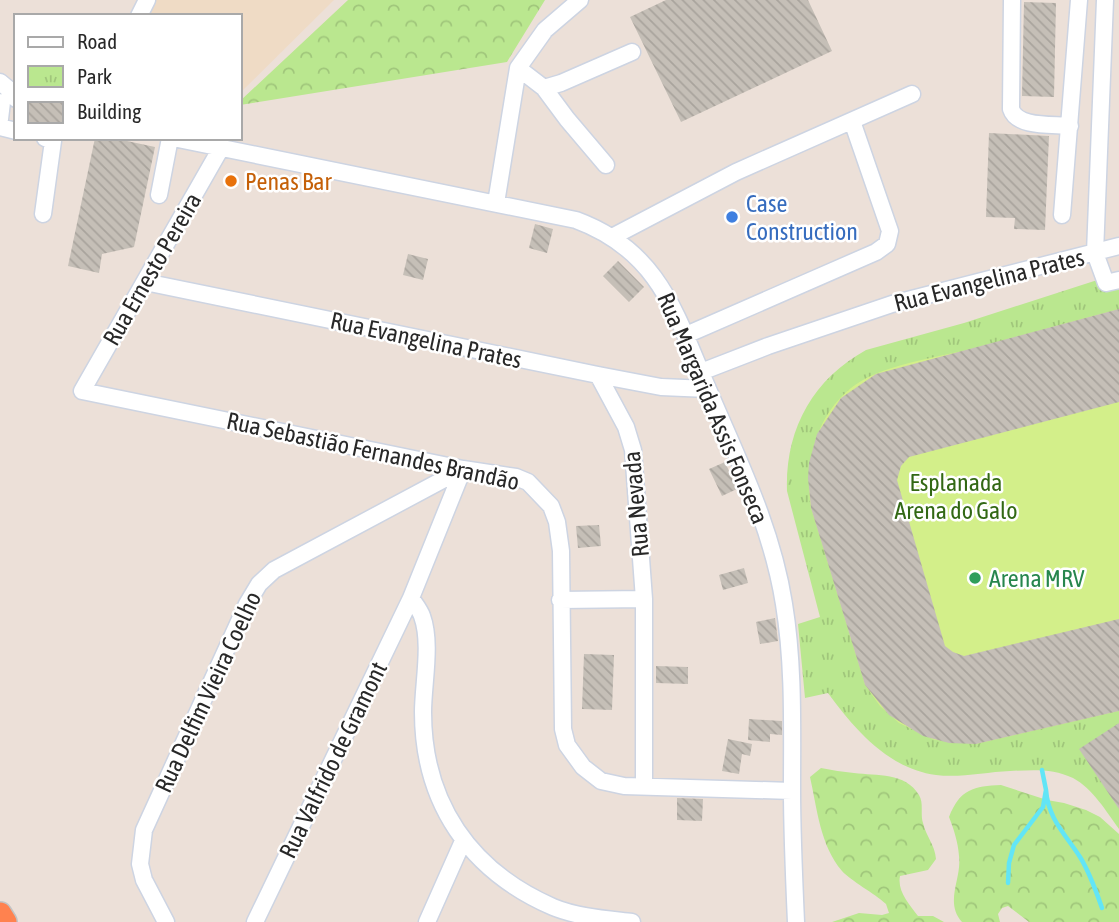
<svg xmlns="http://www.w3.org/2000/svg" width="1119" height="922" font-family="'Asap Condensed',sans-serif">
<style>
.education{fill:#efdbc5}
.forest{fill:url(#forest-crowns)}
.park{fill:url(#park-tufts)}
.pitch{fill:#d3ef8a}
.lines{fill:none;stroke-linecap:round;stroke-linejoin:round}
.stream{stroke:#62e5f6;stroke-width:4.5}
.building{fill:url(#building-back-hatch)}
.minor-casing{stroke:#cdd4e2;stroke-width:19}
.highway-casing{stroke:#c3c3c3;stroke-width:26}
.minor{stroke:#fff;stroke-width:16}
.highway{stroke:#ff824f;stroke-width:23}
.food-dot{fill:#e8710a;stroke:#fff;stroke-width:2.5}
.shop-dot{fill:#3f7fe0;stroke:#fff;stroke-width:2.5}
.leisure-dot{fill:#2e9e5b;stroke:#fff;stroke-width:2.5}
.labels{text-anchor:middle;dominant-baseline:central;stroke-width:5;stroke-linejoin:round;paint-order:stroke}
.food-label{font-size:24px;fill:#c56008;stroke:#fff;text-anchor:start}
.shop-label{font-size:24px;fill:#366cbe;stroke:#fff;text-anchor:start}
.street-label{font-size:24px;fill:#282828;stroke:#fff}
.park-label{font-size:24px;fill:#326814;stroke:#fff}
.leisure-label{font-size:24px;fill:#27864d;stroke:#fff;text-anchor:start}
</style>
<defs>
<pattern id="forest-crowns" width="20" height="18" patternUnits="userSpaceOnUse" patternTransform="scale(1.75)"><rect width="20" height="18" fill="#bae78f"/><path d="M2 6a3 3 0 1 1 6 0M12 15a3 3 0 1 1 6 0" fill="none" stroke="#a0c67b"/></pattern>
<pattern id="park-tufts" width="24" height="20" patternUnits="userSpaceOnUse" patternTransform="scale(1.75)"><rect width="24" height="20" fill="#bae78f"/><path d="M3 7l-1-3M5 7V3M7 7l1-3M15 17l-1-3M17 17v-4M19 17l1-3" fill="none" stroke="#a0c67b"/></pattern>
<pattern id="building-back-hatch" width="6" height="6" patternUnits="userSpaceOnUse" patternTransform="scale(1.75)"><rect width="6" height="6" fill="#c5bfb7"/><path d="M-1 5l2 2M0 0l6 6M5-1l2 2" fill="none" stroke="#a9a49d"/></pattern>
</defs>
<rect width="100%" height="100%" fill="#ece0d8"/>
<!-- education -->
<path class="education" d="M150,0H334L240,93V16H142Z"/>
<!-- forest -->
<path class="forest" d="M348,0H545L507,62L240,105V101Z
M821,768C832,770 843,772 854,773C877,776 905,772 919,795C924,803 920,814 923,823C926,836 935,845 936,859L928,870L900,876C897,891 909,904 918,916H933L944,922H832L859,913L882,915L889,913L886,904C874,893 851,881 842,871C820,845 817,808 810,777Z
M1001,785L1047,800L1064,803L1086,810L1100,817L1119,834V922H1029L1008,906L1002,908L998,914L1000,922H962C944,902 962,879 959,856C958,842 954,830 949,817C960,789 974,786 1001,785Z"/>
<!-- park -->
<path class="park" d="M1119,273V829C1106,811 1093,789 1073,778C1052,768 1033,770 1010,771C986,772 960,778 936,775C889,769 854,729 828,693L805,698L798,624L820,617L787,491C785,430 812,380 866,350L964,323Z"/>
<!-- pitch -->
<path class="pitch" d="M1119,309V711L976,744L935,740L899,723L880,706L865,685L811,508C802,455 822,396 875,374C904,362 943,356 974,348C1022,335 1071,322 1119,309Z"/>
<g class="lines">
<!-- stream -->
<path class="stream" d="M1046,790C1048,819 1066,835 1080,857C1090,873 1096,891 1102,908
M1008,883L1009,863L1014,845L1043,807L1046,790L1042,770"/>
</g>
<!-- building -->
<path class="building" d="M666,0H808L832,51L681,122L630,17Z
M1024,2L1056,3L1054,97L1022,96Z
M989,133L1049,136L1045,230L1014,229L1015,218L986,217Z
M95,138H113L155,147L134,247L102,254L99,273L68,266Z
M535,224L553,229L547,253L529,248Z
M408,254L428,259L423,280L403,275Z
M618,261L644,287L629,302L603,276Z
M1119,309V402L909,457L901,466L897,480L945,646L953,652L964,656L1119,619V711L976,744L949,743L923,736L889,715L865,685L811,508L808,478L809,463L817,434L841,398L876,374Z
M725,462L737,489L722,496L709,469Z
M599,525L601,546L578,548L576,526Z
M744,568L748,583L723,590L719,575Z
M775,618L778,641L760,644L756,622Z
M584,654L614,655L612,710L582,709Z
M656,666L688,667V684L656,683Z
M749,719L782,721V735L770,734V742L748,740Z
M1119,723V809L1079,749Z
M728,739L752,744L750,756L742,754L739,774L722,771Z
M677,798L703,799L702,821L677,820Z"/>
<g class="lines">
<!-- minor casing -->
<g class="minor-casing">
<path id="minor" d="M1012,0L1011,109C1017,128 1053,124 1070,126
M1105,0L1095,253L1106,283L1119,280
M139,16L147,0
M518,68L544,88L561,83L632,52
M0,82L12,92L16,99
M544,88L567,119L606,165
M0,119L2,102
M0,127L16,131
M173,138L576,220C660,251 676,315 708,389C738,460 772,527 784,604C794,665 792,727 792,789C792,833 794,878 796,922
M221,148L82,391L463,469L516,477L528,482L551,506L557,522L561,551L563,729L567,745L583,767L601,781L624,786L792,791
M159,195L170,138
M496,203L518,68L545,30L580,0
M43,214L53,141L45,138
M1062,215L1079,0
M612,237L736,172L912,94
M145,282L598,375L661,387L708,389
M686,335L876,252L887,244L890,231L852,121
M701,372L768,346L892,304L1119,246
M598,375L626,427L633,450L644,599V786
M463,469L411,598C415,604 420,610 422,616C432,643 423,684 423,712C423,803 470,871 553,907C577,917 607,919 632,922
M560,600L644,599
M166,922L144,880L140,864L144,830L247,604L259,584L274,570L463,469
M255,922L411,598
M427,922L463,841"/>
</g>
<!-- highway casing -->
<g class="highway-casing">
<path id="highway" d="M0,914L5,922"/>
</g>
<!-- minor -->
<use href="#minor" class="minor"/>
<!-- highway -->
<use href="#highway" class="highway"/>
</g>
<!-- markers -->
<circle class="food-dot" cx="231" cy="181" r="7"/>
<circle class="shop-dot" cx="732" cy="217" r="7"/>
<circle class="leisure-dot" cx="975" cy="578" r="7"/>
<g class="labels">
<!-- food labels -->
<g class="food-label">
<text x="245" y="181">Penas Bar</text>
</g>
<!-- shop labels -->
<g class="shop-label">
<text x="746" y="203">Case<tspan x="746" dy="28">Construction</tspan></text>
</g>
<!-- street labels -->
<g class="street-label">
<text transform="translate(152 269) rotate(-60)">Rua Ernesto Pereira</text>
<text transform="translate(989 280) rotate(-14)">Rua Evangelina Prates</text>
<text transform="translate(426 340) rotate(12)">Rua Evangelina Prates</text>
<text transform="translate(713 408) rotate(67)">Rua Margarida Assis Fonseca</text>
<text transform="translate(373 451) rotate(12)">Rua Sebastião Fernandes Brandão</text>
<text transform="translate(636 504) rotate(-95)">Rua Nevada</text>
<text transform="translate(208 692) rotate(-65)">Rua Delfim Vieira Coelho</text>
<text transform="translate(333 760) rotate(-64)">Rua Valfrido de Gramont</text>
</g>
<!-- park labels -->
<g class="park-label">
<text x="956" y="482">Esplanada<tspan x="956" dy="28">Arena do Galo</tspan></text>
</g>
<!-- leisure labels -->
<g class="leisure-label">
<text x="989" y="578">Arena MRV</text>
</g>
</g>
<!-- legend -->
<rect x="14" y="14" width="228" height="126" fill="#ffffff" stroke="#a9a9a9" stroke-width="2"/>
<rect x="28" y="37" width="35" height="10" fill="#ffffff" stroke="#a9a9a9" stroke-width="2"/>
<text x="77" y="49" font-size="21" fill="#282828">Road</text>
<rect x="28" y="66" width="35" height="21" fill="url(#park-tufts)" stroke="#a9a9a9" stroke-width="2"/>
<text x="77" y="84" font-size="21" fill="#282828">Park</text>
<rect x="28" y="102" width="35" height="21" fill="url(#building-back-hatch)" stroke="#a9a9a9" stroke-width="2"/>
<text x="77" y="119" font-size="21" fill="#282828">Building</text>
</svg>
